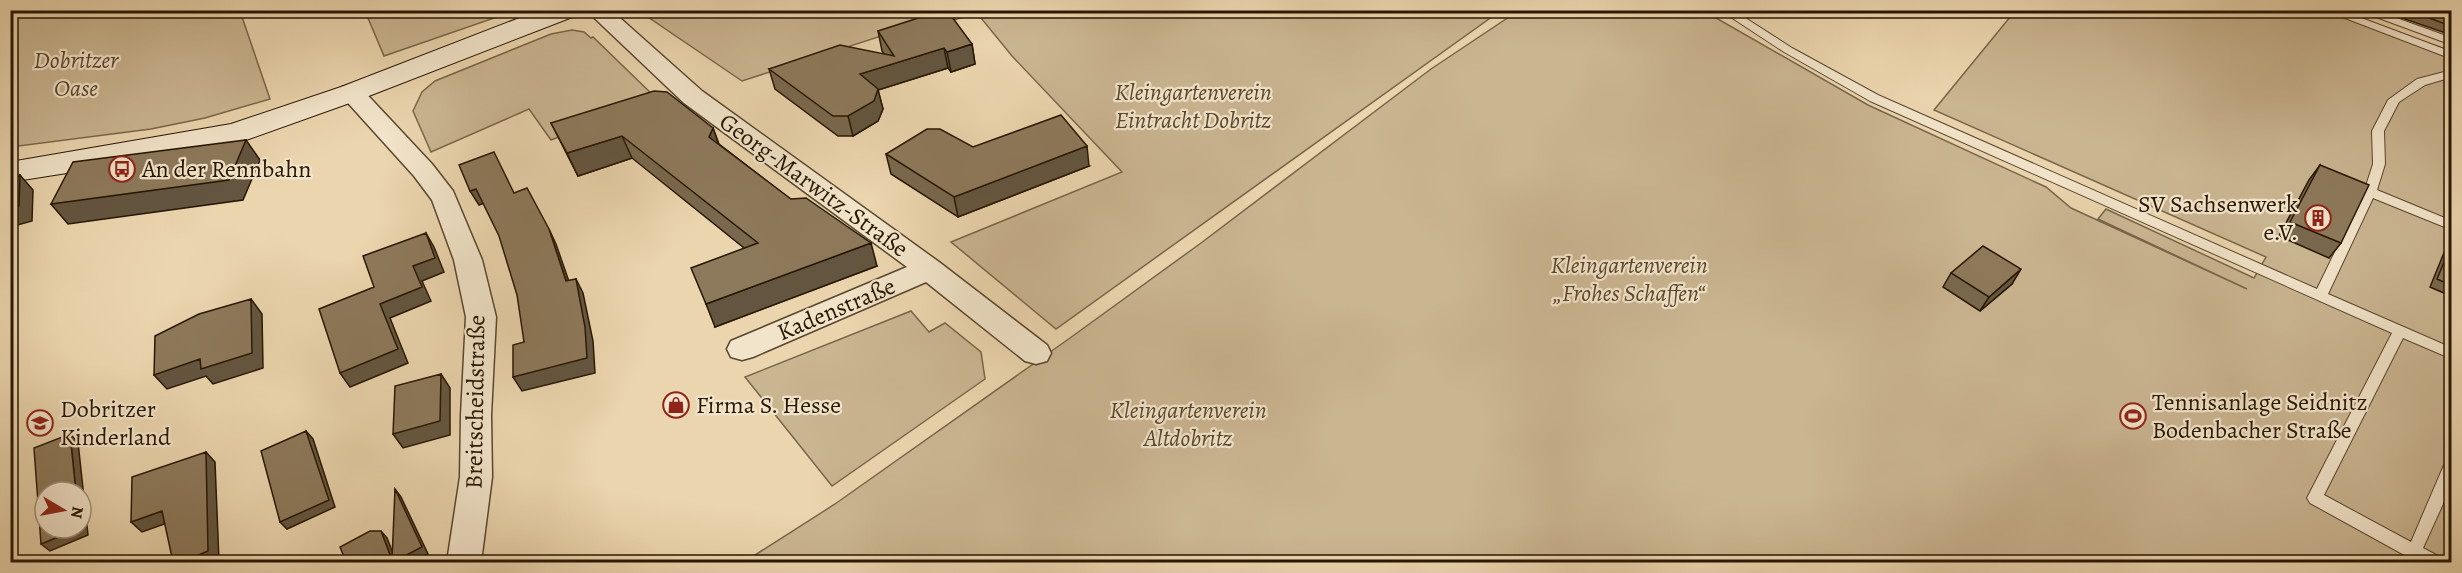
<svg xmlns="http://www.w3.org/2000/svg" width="2462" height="573" font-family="Alegreya,serif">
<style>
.green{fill:#cab591;stroke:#78664a;stroke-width:1.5}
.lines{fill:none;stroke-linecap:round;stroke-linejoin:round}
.lane-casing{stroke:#58462d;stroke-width:2}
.street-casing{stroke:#58462d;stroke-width:3}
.secondary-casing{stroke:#271602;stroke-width:2}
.lane{fill:#f2e4ca;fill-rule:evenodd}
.street{fill:#f2e4ca;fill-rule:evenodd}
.secondary{fill:#f2e4ca;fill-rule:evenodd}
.wall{fill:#79684e;stroke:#271602;stroke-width:1.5}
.shaded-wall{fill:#635540;stroke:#271602;stroke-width:1.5}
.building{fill:#8d795b;stroke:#271602;stroke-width:1.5}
.labels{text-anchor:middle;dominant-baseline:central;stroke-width:4.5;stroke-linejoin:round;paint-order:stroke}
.park-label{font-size:24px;font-style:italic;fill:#58462d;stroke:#f2e4ca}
.poi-label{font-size:24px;fill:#271602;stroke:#f2e4ca;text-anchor:start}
.street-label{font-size:24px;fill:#271602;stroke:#f2e4ca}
</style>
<rect width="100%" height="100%" fill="#ebd5ae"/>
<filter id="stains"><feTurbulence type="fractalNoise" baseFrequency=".00333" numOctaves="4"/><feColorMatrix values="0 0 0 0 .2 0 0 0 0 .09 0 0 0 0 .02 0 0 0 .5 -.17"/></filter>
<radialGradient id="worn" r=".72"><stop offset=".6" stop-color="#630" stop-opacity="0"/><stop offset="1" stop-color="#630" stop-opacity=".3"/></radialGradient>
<!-- green -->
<path class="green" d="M11,10L240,11L270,99L205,118L151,129L11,147Z
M500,11L503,15L384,56L365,11Z
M643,11H1500L1056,329L951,242L1122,172L1012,56L977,13L885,41L881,36L742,81L645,15Z
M1518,11H1704L1868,105L2046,187L2071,208L2247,289L2098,219L2106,209L2254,278L2266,257L1934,110L2015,11H2336L2451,51V562H744L835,504L1070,338L1201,243L1431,69Z
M572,30L584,32L591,38L593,37L657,99L551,140L529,109L431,152L413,111L422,92L435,81L551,34Z
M911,311L929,332L945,323L981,352L985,379L832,486L745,377Z"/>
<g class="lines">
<!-- lane casing -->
<g class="lane-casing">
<path id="lane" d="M1720,10H1733L1792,48L1878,95L2317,289L2364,192L2373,164L2372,131L2388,100L2417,79L2452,70V77L2425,85L2399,102L2384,131L2385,164L2377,190L2452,221V230L2373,198L2328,294L2452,348V359L2403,338L2324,495L2411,542L2444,465L2447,461L2452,459V484L2423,548L2440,557L2442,562H2420L2408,557L2310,503L2307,498L2392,333L1870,101L1784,52Z
M2324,10H2340L2452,52V59Z
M2357,10H2374L2452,38V45Z"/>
</g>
<!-- street casing -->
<g class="street-casing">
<path id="street" d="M586,10H611L702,91L939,262L1047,345L1051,353L1047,361L1036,364L1025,361L926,282L753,357L742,360L731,357L727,349L731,341L907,267L684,103Z
M351,85L360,87L432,164L453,191L482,260L496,317L491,415L492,477L481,562H447L460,477L461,415L466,317L454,260L432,200L414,176L339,93L342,87Z"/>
</g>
<!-- secondary casing -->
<g class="secondary-casing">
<path id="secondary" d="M540,10H579L575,16L361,99L246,140L130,163L10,182V162L231,124L341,87Z"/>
</g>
<!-- lane -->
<use href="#lane" class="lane"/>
<!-- street -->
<use href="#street" class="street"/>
<!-- secondary -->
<use href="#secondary" class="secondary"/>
</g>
<!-- wall -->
<path class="wall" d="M2379,10H2451V35Z
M878,31L972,44L975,64L951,72L948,68L878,90L883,109L878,121L853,136H838L775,89L769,69L884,54L882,51Z
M551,123L713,128L719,144L877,266L715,327L744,248L632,158L578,176Z
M973,147L1089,166L958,217L891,174L886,154Z
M2320,165L2341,243L2329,258L2279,236L2309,180Z
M2451,240V296L2430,287L2448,243Z
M1951,273L2012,284L1980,311L1943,287Z"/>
<!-- shaded-wall -->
<path class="shaded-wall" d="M972,44L975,64L951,72L947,52Z
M944,48L948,68L878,90L883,109L878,121L853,136L848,116L860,74Z
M713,128L721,151L709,137Z
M622,136L632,158L578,176L567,153Z
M246,140L260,160L243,200L68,224L51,204Z
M1087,146L1089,166L958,217L954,197Z
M20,175L33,190L32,221L10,227V209Z
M476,189L484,203L479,205L470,191Z
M549,229L556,244L574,296L566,281Z
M426,233L434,247L444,272L422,281L431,301L390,318L408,363L350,387L340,373L380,304L413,266Z
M871,243L877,266L715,327L706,304Z
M2021,269L2012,284L1980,311L1989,297Z
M576,279L583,293L593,341L595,373L522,391L513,377Z
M251,299L262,314L263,368L213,384L206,376L167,389L154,375Z
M441,374L450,388V435L403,448L393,434Z
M306,431L313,439L335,507L287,529L280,522Z
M70,434L78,442L88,535L50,551L41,544L81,528V492H76Z
M206,452L215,462L219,561L215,562H182Z
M395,489L401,497L428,554L412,562H393L381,531L387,538L396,561Z
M162,511L173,521L142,532L131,522Z"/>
<!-- building -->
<path class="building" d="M943,10H947L972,44L947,52L944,48L860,74L878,89L874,101L848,116H833L769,69L840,45L894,56L878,31Z
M2407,10H2451V26Z
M654,91L667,92L713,128L709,137L791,199L806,198L871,243L706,304L691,268L758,243L622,136L567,153L551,123Z
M1061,115L1087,146L954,197L886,154L927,129H940L973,147Z
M246,140L229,180L51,204L73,162Z
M494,152L514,193L527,188L549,229L566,281L576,279L585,327L587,358L513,377V345L524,342L517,295L499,236L476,189L470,191L459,165Z
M2320,165L2369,185L2341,243L2290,222Z
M20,175L19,206L10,209V178Z
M426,233L435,258L413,266L422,287L380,304L398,349L340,373L319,309L374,287L363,256Z
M2451,245V285L2437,279Z
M1983,246L2021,269L1989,297L1951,273Z
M251,299L252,353L201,369L200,359L154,375L155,336L199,314Z
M441,374L440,421L393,434L395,386Z
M306,431L329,500L280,522L261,451Z
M70,434L76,492H45V528H80L41,544L34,448Z
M206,452L208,551L182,562H173L162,511L131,522L132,477Z
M395,489L422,547L393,562H346L340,547L370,531H381L392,560Z"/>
<!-- icons -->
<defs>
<g id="bus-ring" transform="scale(1.35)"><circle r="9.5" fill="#f2e4ca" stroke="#8f2418" stroke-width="1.5"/><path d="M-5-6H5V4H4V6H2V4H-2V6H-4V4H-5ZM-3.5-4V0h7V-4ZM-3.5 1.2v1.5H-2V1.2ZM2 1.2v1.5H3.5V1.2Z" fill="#8f2418"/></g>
<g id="building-ring" transform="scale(1.35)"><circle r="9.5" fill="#f2e4ca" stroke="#8f2418" stroke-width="1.5"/><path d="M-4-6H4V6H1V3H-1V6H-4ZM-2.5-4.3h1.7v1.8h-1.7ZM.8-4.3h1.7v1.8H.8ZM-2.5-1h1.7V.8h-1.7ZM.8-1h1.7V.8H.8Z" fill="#8f2418"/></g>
<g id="shop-ring" transform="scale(1.35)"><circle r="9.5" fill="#f2e4ca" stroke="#8f2418" stroke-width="1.5"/><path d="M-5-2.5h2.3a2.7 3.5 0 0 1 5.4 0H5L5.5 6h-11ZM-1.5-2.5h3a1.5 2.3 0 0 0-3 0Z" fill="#8f2418"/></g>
<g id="stadium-ring" transform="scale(1.35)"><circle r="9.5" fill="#f2e4ca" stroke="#8f2418" stroke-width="1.5"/><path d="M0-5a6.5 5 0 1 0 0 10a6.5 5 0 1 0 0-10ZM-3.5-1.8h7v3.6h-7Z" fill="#8f2418"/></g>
<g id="school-ring" transform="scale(1.35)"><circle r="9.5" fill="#f2e4ca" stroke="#8f2418" stroke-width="1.5"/><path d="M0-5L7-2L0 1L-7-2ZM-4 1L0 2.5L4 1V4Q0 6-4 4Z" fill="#8f2418"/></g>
</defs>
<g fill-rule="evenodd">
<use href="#bus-ring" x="122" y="169"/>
<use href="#building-ring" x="2318" y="218"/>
<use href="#shop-ring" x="676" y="405"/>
<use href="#stadium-ring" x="2133" y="416"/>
<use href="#school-ring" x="40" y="423"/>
</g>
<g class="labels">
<!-- park labels -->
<g class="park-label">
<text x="76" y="60">Dobritzer<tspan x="76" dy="28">Oase</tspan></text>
<text x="1193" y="92">Kleingartenverein<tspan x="1193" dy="28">Eintracht Dobritz</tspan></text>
<text x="1629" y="265">Kleingartenverein<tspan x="1629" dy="28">„Frohes Schaffen“</tspan></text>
<text x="1188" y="410">Kleingartenverein<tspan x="1188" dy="28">Altdobritz</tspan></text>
</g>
<!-- poi labels -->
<g class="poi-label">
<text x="142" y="169">An der Rennbahn</text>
<text x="2298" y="204" text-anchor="end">SV Sachsenwerk<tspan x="2298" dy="28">e.V.</tspan></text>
<text x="2152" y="402">Tennisanlage Seidnitz<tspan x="2152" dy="28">Bodenbacher Straße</tspan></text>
<text x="696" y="405">Firma S. Hesse</text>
<text x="60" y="409">Dobritzer<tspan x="60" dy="28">Kinderland</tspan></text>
</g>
<!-- street labels -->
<g class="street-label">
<text transform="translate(814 185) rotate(36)">Georg-Marwitz-Straße</text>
<text transform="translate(836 309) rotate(-23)">Kadenstraße</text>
<text transform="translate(475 402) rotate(-89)">Breitscheidstraße</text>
</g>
</g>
<!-- margin -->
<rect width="2462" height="573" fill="none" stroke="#ebd5ae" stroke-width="36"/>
<rect x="12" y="12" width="2438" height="549" fill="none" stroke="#271602" stroke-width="3"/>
<rect x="18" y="18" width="2426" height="537" fill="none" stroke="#271602" stroke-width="1.5"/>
<!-- north arrow -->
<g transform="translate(63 510) rotate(100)"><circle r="28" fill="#f2e4ca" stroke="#a1927a" stroke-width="1.5"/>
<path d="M0-4.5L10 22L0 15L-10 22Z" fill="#8f2418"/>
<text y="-9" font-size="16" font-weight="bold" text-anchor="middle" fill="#271602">N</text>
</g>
<rect width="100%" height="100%" filter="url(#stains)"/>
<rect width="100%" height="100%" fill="url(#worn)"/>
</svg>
